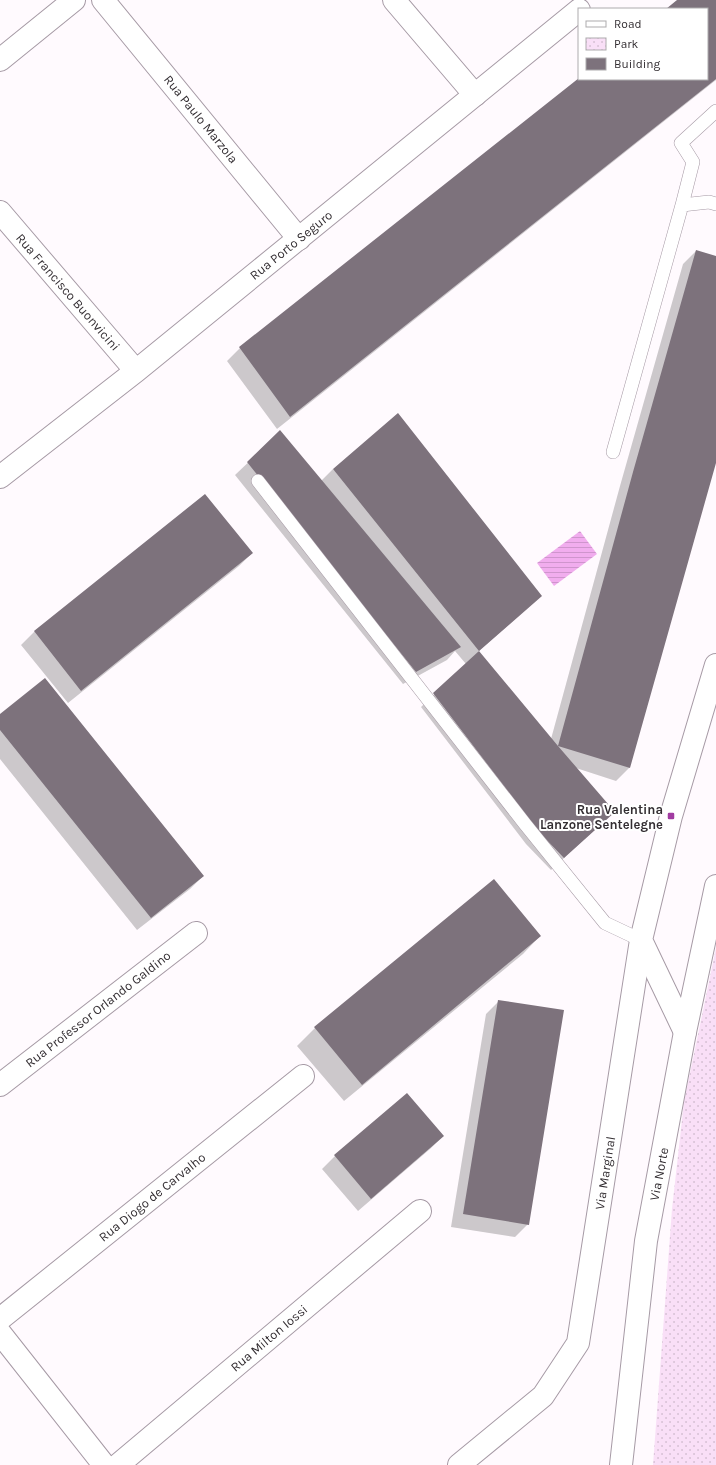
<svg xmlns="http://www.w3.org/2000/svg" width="716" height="1465" font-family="Karla,sans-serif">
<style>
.park{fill:url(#park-dots)}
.water{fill:url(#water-rules)}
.shadow{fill:#0003}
.building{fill:#7d727c}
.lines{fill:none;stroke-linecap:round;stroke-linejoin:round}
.service-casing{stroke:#a69aa5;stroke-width:14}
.minor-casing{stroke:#a69aa5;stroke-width:24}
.tertiary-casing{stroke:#a69aa5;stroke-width:24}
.primary-casing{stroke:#a69aa5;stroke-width:24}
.service{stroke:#fff;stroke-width:13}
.minor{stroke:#fff;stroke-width:22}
.tertiary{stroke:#fff;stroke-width:22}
.primary{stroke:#fff;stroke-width:22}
.poi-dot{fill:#a13ca1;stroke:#fff;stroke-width:1.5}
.labels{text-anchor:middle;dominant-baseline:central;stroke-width:4;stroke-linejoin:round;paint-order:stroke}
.street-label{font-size:13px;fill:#332e32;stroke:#fff}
.poi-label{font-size:13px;font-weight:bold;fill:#332e32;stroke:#fff;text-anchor:end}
</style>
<defs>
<pattern id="park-dots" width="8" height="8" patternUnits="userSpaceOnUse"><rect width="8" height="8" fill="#f9dff7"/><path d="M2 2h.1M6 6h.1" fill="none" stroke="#d6c0d4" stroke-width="1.8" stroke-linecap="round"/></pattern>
<pattern id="water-rules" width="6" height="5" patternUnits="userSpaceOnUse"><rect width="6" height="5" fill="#f1adee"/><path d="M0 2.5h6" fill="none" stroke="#cf95cd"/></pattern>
</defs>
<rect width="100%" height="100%" fill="#fffafe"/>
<!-- park -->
<path class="park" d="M716,948V1465H653L672,1209L684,1102Z"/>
<!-- water -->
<path class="water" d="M580,531L597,554L554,586L537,563Z"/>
<!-- shadow -->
<path class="shadow" d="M678,0H716V80L277,429L227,361L240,348L579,79H707V9H667Z
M696,251L716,257V460L629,768L616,781L576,768L614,812L551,870L526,844L421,707L466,664L455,651L447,660L403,684L235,475L280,432L321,481L333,469L541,596L478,652L551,739L620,486L683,264Z
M205,495L252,553L239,566L68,703L21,645L34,632Z
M0,715L203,876L190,889L137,930L0,759Z
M493,881L540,936L523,954L344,1101L297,1046L315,1028Z
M499,1001L528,1224L515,1237L451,1227L486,1014Z
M407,1095L443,1136L430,1149L358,1211L322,1169L335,1156Z"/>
<!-- building -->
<path class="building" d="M677,0H716V79L290,417L239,347L579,78V79H707V9H666Z
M696,250L716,256V463L630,768L558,746L615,812L564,858L539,832L433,693L479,651L333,469L398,413L542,596L479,651L558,746L633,472Z
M280,430L461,647L416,672L247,462Z
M205,494L253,553L81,691L34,631Z
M45,678L204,876L151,918L0,730V714Z
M494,879L541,936L362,1085L314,1027Z
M498,1000L564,1010L529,1225L463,1214Z
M407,1093L444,1136L371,1199L334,1155Z"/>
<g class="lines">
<!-- service casing -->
<g class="service-casing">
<path id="service" d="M682,205L693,162L681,143L716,111
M613,452L682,205L709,202L716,204
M258,481L525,824L605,923L641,940"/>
</g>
<!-- minor casing -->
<g class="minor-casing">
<path id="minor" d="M103,0L299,239
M394,0L475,95
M0,60L74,0
M0,1085L196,933
M0,1319L303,1076
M118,1465L420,1211
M459,1465L543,1396L578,1343L641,940"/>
</g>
<!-- tertiary casing -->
<g class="tertiary-casing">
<path id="tertiary" d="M0,212L136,371
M0,477L136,371L579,10
M685,1032L641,940L671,816L716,665
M0,1333L104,1465"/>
</g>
<!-- primary casing -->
<g class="primary-casing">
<path id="primary" d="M621,1465L646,1241L685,1032L716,886"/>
</g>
<!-- service -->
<use href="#service" class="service"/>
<!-- minor -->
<use href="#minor" class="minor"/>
<!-- tertiary -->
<use href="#tertiary" class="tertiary"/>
<!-- primary -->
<use href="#primary" class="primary"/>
</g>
<!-- markers -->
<rect class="poi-dot" x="667" y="812" width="8" height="8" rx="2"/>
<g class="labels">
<!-- street labels -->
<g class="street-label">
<text transform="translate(201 119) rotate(51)">Rua Paulo Marzola</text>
<text transform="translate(291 245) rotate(-39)">Rua Porto Seguro</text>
<text transform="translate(68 292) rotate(49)">Rua Francisco Buonvicini</text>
<text transform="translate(98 1009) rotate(-38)">Rua Professor Orlando Galdino</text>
<text transform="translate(605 1173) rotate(-81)">Via Marginal</text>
<text transform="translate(659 1174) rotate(-79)">Via Norte</text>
<text transform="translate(152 1197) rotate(-39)">Rua Diogo de Carvalho</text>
<text transform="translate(269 1338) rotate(-40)">Rua Milton Iossi</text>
</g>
<!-- poi labels -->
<g class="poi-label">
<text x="663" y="809">Rua Valentina<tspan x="663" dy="15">Lanzone Sentelegne</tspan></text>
</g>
</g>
<!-- legend -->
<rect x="578" y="8" width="130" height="72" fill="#ffffff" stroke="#adabad"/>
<rect x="586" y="21" width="20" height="6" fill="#ffffff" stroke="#adabad"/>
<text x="614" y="28" font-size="12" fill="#332e32">Road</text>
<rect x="586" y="38" width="20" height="12" fill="url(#park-dots)" stroke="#adabad"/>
<text x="614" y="48" font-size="12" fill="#332e32">Park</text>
<rect x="586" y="58" width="20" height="12" fill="#7d727c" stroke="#adabad"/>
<text x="614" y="68" font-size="12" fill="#332e32">Building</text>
</svg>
